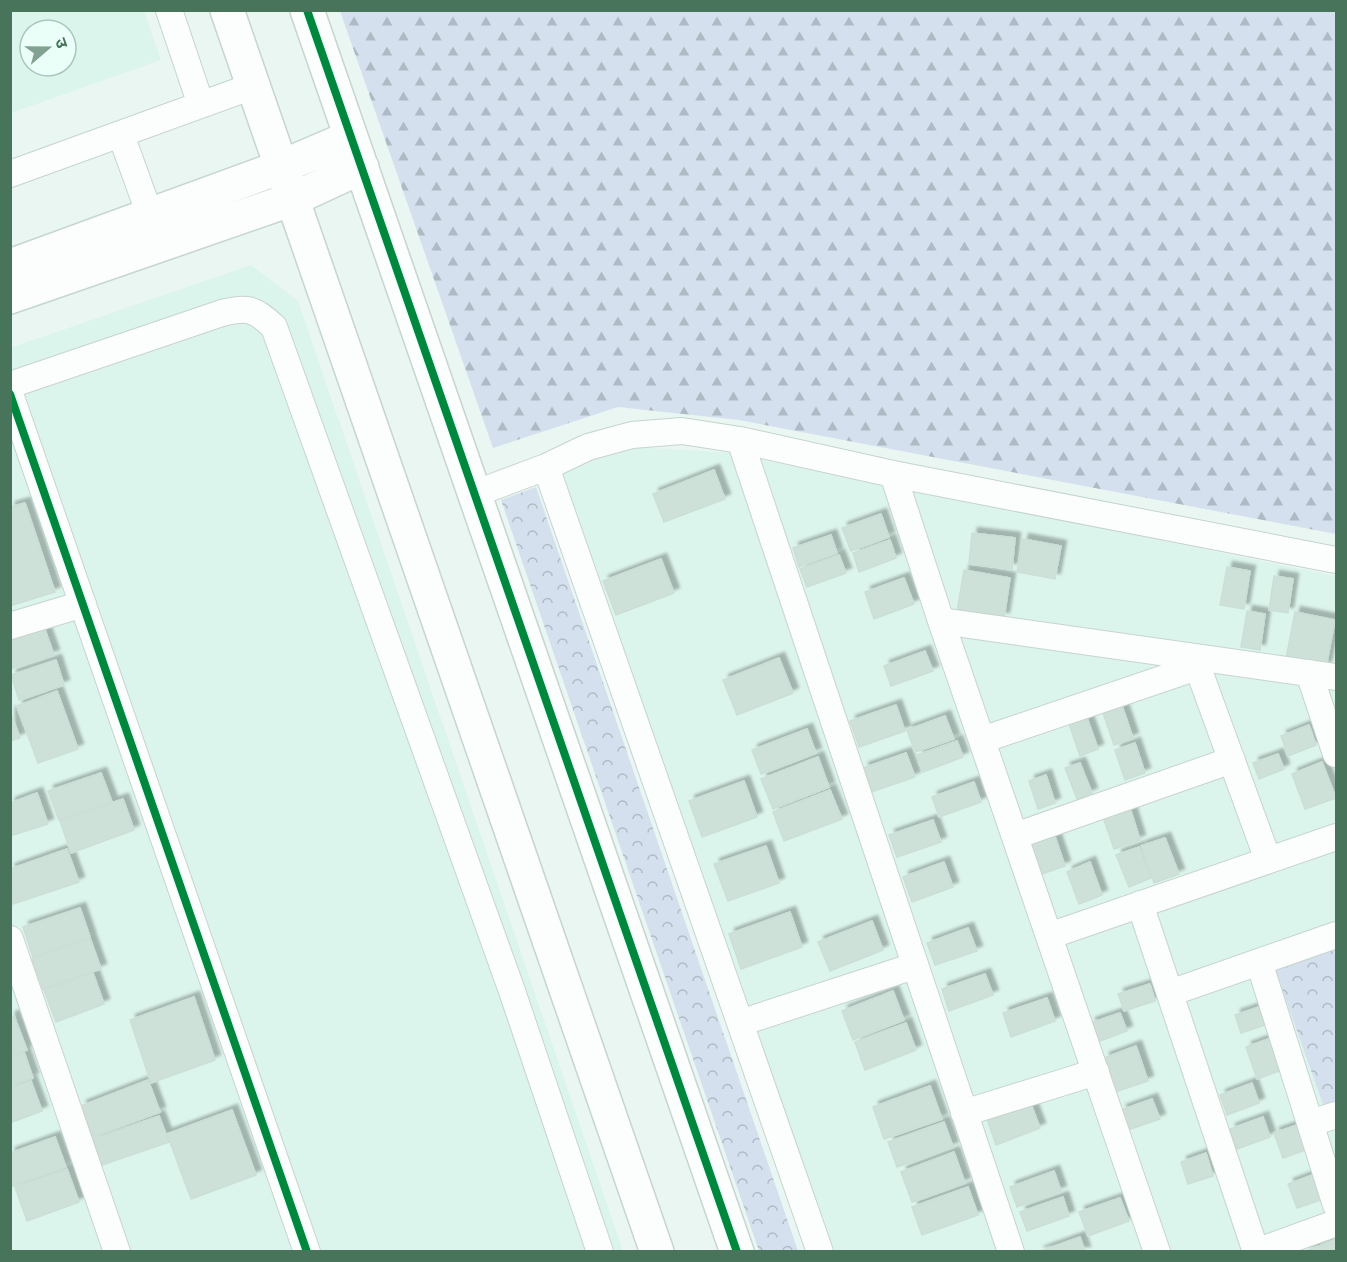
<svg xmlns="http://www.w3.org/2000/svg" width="1347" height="1262" font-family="Inter,'Noto Sans Devanagari',sans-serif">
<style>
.residential{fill:#dcf5ec;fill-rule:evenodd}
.forest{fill:url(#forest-firs)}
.park{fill:url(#park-crowns)}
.building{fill:#cee1d8;stroke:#cbdfd6;stroke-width:1.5;filter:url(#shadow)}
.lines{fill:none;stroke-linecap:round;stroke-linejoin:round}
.street-casing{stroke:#c6d4ce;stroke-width:28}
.secondary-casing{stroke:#c6d5ce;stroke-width:36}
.street{stroke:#fcfefd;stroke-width:26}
.secondary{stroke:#fcfefd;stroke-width:33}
.cycleway-casing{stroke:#e9fff8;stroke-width:11}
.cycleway{stroke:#00873e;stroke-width:8}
</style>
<defs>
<pattern id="forest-firs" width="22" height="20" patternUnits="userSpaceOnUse" patternTransform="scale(1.5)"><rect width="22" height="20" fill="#d4e0ee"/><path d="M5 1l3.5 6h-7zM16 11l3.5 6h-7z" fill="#aebac4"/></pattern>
<pattern id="park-crowns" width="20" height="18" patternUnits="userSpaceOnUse" patternTransform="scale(1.5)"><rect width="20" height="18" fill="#d4e0ee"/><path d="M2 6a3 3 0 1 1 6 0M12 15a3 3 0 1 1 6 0" fill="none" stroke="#aebac4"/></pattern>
<filter id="shadow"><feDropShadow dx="5.5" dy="-5.5" stdDeviation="1.5" flood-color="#0004"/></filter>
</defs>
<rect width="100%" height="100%" fill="#e9f6f2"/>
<!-- residential -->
<path class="residential" d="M10,11H144L161,60L11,113ZM30,30H66V66H30Z
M251,265L298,301L623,1251H11L10,348Z
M631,447L723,452L1336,576V1251H822L554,472Z"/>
<!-- forest -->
<path class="forest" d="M340,11H1336V534L739,420L618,407L493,448Z"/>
<!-- park -->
<path class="park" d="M536,487L798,1251H759L501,500Z
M1336,947V1103L1324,1107L1275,969Z"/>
<!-- building -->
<path class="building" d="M714,470L725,499L664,522L653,494Z
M25,503L55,592L10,606V507Z
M881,514L889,537L851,551L842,528Z
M972,533L1015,538L1012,569L969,564Z
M831,535L837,553L799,567L793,548Z
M1023,539L1061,546L1055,579L1017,572Z
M890,540L896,558L859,572L853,553Z
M839,555L846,573L807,587L800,569Z
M661,559L674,593L616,615L603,581Z
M1227,567L1250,571L1244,609L1220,605Z
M964,570L1010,578L1004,618L957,611Z
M1274,576L1293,579L1288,613L1269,610Z
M904,578L914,604L874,619L865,592Z
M1247,611L1265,614L1260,650L1241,647Z
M1295,612L1335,620L1326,667L1286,659Z
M44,627L54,655L10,669V639Z
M925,651L933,671L891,686L884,666Z
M779,658L793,693L737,715L723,680Z
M56,660L64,685L19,700L11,675Z
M57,691L78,749L38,763L17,706Z
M1121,703L1133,738L1114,745L1102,710Z
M896,705L905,731L859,747L850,721Z
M10,711L20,738L10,741Z
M1086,715L1098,749L1080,756L1068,721Z
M945,716L954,739L915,752L907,730Z
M1309,725L1316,745L1288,756L1281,736Z
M807,729L816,753L761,774L752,750Z
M957,741L963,757L923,772L917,755Z
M1135,743L1145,773L1125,780L1115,750Z
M906,753L915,777L871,792L863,768Z
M1278,754L1284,769L1259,779L1253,763Z
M818,757L829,787L773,809L761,779Z
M1322,762L1336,798L1305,809L1292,774Z
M1080,763L1092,793L1077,799L1065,768Z
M101,773L112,802L59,820L48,791Z
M1046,775L1055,803L1038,809L1029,781Z
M744,781L757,817L702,837L689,801Z
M974,782L981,802L939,817L932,797Z
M830,790L842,819L784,841L773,812Z
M37,793L48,824L10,836V803Z
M123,799L134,830L71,853L60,821Z
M1130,808L1140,840L1114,849L1103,817Z
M933,820L941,842L897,857L889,835Z
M1053,831L1065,866L1042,874L1029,839Z
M1165,838L1179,874L1154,883L1141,846Z
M766,846L779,883L728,901L714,864Z
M1139,847L1151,878L1129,887L1116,855Z
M67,849L79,882L13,904L10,869Z
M944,862L953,887L912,902L903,877Z
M1090,862L1102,895L1079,904L1067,872Z
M80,908L90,937L33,957L23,927Z
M790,912L802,947L741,969L729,934Z
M872,921L883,950L830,971L818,942Z
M968,928L977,951L935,965L927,943Z
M90,938L101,969L43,989L32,959Z
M93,973L104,1004L56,1022L44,990Z
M985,974L993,995L949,1011L942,989Z
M1150,984L1155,1001L1124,1011L1118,994Z
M893,991L904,1020L853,1040L842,1011Z
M194,997L215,1060L151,1083L130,1020Z
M1047,998L1055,1021L1011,1037L1003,1013Z
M1262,1006L1268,1024L1241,1033L1235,1015Z
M1120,1013L1127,1031L1097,1042L1090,1023Z
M14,1016L27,1050L10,1056V1017Z
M906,1023L916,1050L865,1070L855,1042Z
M1271,1038L1282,1070L1257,1079L1246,1047Z
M1136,1046L1148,1081L1115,1092L1104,1058Z
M24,1052L33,1078L10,1086V1057Z
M148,1080L160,1112L93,1137L81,1106Z
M31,1081L42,1111L10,1123V1088Z
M1252,1083L1259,1103L1227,1115L1220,1095Z
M930,1086L942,1119L884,1139L873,1107Z
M1152,1099L1160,1119L1128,1130L1121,1110Z
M1031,1104L1040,1128L996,1145L987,1119Z
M232,1110L256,1175L191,1199L167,1134Z
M159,1116L169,1142L102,1165L93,1139Z
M1263,1117L1270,1137L1237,1149L1230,1129Z
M944,1122L953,1147L897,1167L888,1142Z
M1300,1124L1308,1149L1283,1158L1274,1133Z
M55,1137L66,1167L10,1187V1153Z
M954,1152L965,1183L912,1202L901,1172Z
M1206,1153L1213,1176L1188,1184L1181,1162Z
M67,1169L79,1202L27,1221L15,1187Z
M1054,1171L1061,1191L1017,1207L1010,1187Z
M1318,1173L1327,1198L1297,1208L1288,1184Z
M968,1187L978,1215L922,1235L912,1207Z
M1063,1197L1069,1216L1027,1231L1020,1212Z
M1120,1198L1129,1221L1088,1236L1079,1212Z
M1080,1237L1085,1252H1038Z
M1336,1239V1252H1323L1321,1245Z
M1319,1246L1321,1252H1303Z"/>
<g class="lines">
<!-- street casing -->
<g class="street-casing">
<path id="street" d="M169,10L201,105
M121,135L150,215
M10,174L253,86
M10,385L222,313C248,307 254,308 274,327L512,991L600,1252
M10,394L307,1252
M740,440L1011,1252
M546,467L820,1252
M893,474L941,621L1157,1252
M474,494L546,467L588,447L632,435L682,431L740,440L893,474L1336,560
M941,621L1336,677
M10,626L83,604
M1194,657L1268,860
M1309,673L1336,754
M982,740L1197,667
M1015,836L1232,760
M1140,904L1256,1252
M1049,936L1336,837
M10,939L117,1252
M1259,962L1336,1205
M1170,993L1336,935
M740,1023L914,966
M964,1113L1096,1072
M1311,1123L1336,1115
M1256,1252L1336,1223"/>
</g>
<!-- secondary casing -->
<g class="secondary-casing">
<path id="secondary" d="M227,10L657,1252
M307,10L737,1252
M10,266L281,167L351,137
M10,297L293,199L362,167"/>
</g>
<!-- street -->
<use href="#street" class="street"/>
<!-- secondary -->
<use href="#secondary" class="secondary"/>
<!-- cycleway casing -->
<g class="cycleway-casing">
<path id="cycleway" d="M307,10L737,1252
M10,394L307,1252"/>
</g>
<!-- cycleway -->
<use href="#cycleway" class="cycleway"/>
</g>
<!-- border -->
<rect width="1347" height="1262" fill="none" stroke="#49745c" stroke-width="24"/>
<!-- north arrow -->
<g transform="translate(48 48) rotate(70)"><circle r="28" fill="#e9fff8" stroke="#a9c7ba" stroke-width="1.5"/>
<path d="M0-4.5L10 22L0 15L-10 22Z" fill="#81a290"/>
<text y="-9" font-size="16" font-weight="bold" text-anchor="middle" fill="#49745c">उ</text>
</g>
</svg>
